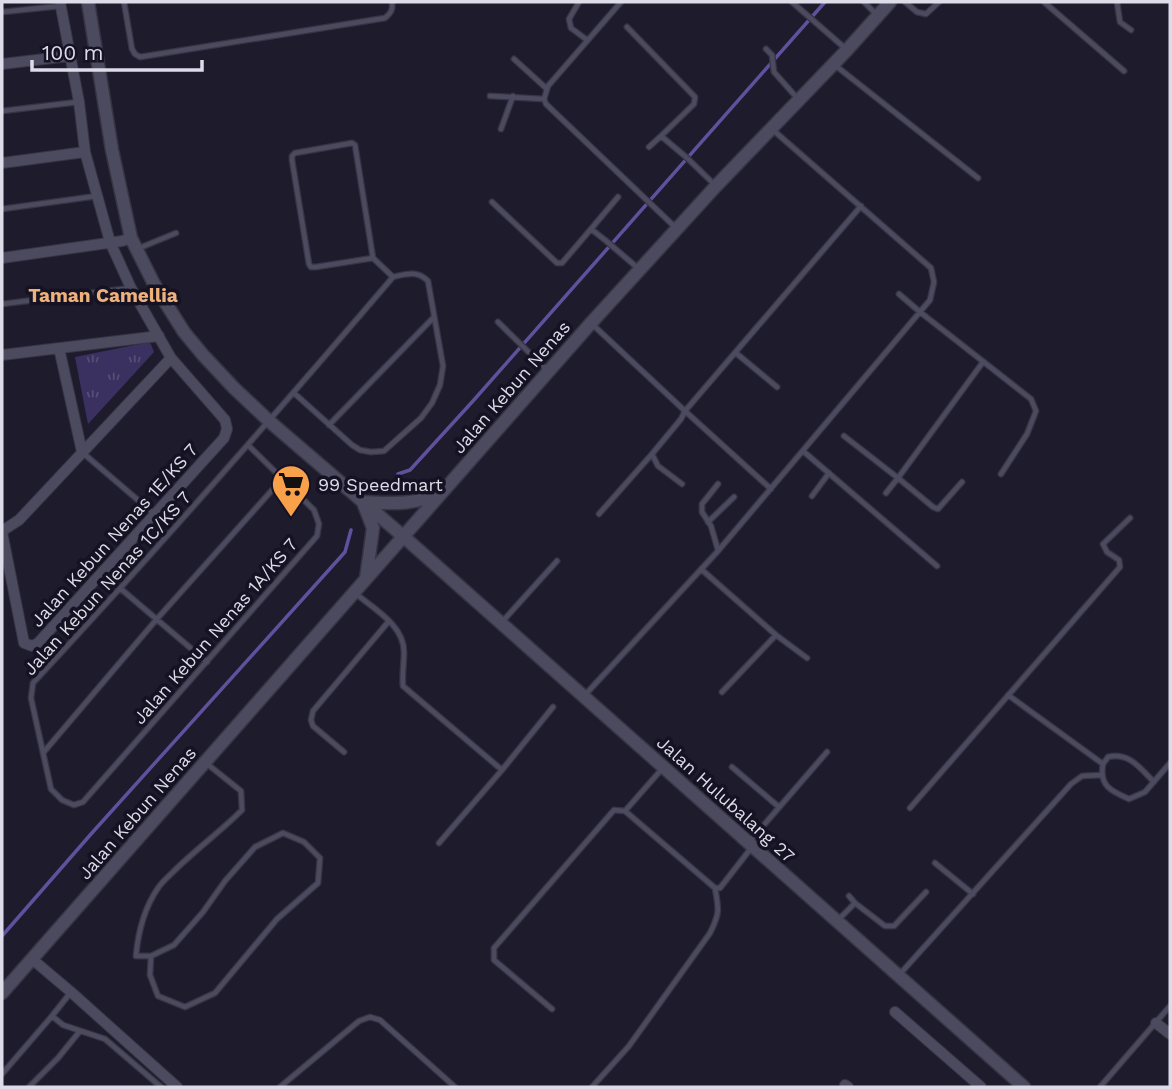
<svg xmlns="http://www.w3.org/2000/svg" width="1172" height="1089" font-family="'Work Sans',sans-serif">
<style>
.park{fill:url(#park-tufts)}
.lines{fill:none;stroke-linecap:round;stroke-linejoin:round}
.stream{stroke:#5f519b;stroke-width:3.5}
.service-casing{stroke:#373543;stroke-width:7}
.minor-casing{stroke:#373543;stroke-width:12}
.tertiary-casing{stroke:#373543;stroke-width:15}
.service{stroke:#4c4a5e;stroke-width:4.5}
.minor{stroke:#4c4a5e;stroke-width:10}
.tertiary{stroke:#4c4a5e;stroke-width:12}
.labels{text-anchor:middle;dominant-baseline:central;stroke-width:7;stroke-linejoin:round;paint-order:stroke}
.street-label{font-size:18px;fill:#dddce8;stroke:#151223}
.poi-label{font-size:18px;fill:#dddce8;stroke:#151223;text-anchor:start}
.neighbourhood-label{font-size:19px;font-weight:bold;fill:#eeb17b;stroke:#151223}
</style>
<defs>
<pattern id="park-tufts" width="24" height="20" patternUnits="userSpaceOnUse" patternTransform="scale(1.75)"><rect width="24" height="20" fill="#3a3160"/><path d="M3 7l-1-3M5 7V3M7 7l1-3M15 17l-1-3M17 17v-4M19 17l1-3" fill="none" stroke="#564e77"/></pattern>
</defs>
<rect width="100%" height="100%" fill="#1e1b2d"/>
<!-- park -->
<path class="park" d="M150,342L154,352L88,424L75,357Z"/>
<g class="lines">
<!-- stream -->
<path class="stream" d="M398,474L410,470L473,401L825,2
M2,936L91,834L345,552L351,530"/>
<!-- service casing -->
<g class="service-casing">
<path id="service" d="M124,2L132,49L135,54L140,57L385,18C391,13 393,10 392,2
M579,2L569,19L571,28L587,40
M621,2L548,86L544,99L546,104L676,228
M792,2L846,49
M864,2L877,15
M905,2L917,12L926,14L939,2
M1044,2L1124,71
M1117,2L1120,22L1131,30
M2,12L60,6
M627,27L695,97L694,104L661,136
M766,49L772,55L774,72L798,99
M514,59L547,89
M836,66L978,178
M490,96L544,99
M2,111L78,102
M501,129L513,96
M649,147L661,136L686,157L715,185
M492,202L557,263H562L591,229L605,240L639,269
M2,209L97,196
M591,229L618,197
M137,249L176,233
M373,258L316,267H311L309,264L292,160V156L295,153L352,143L355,145L373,258L393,277
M899,294L920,312L1031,399L1036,411L1027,434L1001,474
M2,304L131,288
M498,322L547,370
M592,324L685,411L681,419L652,454L599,514
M736,353L777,387
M329,425L434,317
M844,436L898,478L983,362
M248,445L314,510L319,524L317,536L83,802L74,805L62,800L51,789L31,698L33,683C156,551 275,415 393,277C406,274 417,270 428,281L443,366L440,385L432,403L421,418L384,451L371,452L360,450L352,445L294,393
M803,451L937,566
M83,453L153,513
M652,454L658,466L682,484
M771,489L685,411L861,206
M886,493L898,478L933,507L938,509L962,482
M812,496L829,473
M708,522L734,497
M718,550L711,526L702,512V504L718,484
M701,569L776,635L807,658
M121,589L207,662
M355,593C374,609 404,625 404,652C404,664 402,674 403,686L502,770
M502,622L557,561
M722,692L776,635
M1008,695L1103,764C1099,786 1111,791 1129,799L1145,792L1170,763
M584,696L718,551L930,300L934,282L931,268L773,130
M344,752L313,726L311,720L313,711L389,621
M43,753L156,620L282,479
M1103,764L1108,757C1129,752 1140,768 1154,782
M732,767L779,807
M910,808L1120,567L1119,560L1107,552L1103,544L1130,518
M625,811L661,770
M750,841L827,752
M439,843L502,770L553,707
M935,863L973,894
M849,896L855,903
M838,920L855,903L885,926H894L926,892
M151,956L150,975L158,996L185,1007L215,993L277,919L318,883L320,858L304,842L283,833L255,847L225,881L203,912L174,945L151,956H136C138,933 145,907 158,888C162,882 168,877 173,872C195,850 220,832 242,810L241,791L206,763
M899,975L1071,784L1082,776L1101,775
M552,1009L494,960V948L614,810L625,811L715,888H720L752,847
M52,1016L63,1025L105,1039L161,1087
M2,1074L52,1016L71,992
M29,1087L58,1058L80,1031
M280,1087L359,1021L370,1017L380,1020L455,1087
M592,1087L629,1046L710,933C720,913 719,910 715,888
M1100,1087L1170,1006"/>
</g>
<!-- minor casing -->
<g class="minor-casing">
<path id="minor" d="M2,64L70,56
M2,163L85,152
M2,258L122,241L131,238
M59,348L82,452
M2,355L159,336
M2,531L19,520L171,358
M2,532L24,643L32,646L38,643L224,438L227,429L225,420L171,358L131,288L110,242L85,152L79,102L60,2
M32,959L71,992L177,1087
M895,1012L981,1087
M1156,1023L1170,1034
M845,1085L848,1087"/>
</g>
<!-- tertiary casing -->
<g class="tertiary-casing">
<path id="tertiary" d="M88,2L112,150L131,238L154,284L172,313L184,332L203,355L234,388L269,421L404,537L1024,1087
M363,502C389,503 414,506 438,493
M364,505L373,528L366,579
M2,993L591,323L716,186L847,50L890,2"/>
</g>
<!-- service -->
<use href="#service" class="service"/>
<!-- minor -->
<use href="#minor" class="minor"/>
<!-- tertiary -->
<use href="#tertiary" class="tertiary"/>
</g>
<!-- icons -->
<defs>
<g id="supermarket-pin" transform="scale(2.0125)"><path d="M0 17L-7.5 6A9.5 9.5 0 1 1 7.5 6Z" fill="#f8a14a" stroke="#151223"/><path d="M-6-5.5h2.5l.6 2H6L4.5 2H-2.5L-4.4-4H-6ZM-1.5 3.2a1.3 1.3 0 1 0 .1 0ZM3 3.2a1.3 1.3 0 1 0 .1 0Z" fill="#111"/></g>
</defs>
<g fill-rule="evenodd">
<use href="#supermarket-pin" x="291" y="484"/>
</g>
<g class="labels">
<!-- street labels -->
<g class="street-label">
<text transform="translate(511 387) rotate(-49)">Jalan Kebun Nenas</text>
<text transform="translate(114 535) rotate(-48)">Jalan Kebun Nenas 1E/KS 7</text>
<text transform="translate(107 583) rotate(-48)">Jalan Kebun Nenas 1C/KS 7</text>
<text transform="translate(215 631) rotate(-49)">Jalan Kebun Nenas 1A/KS 7</text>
<text transform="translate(726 799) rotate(42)">Jalan Hulubalang 27</text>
<text transform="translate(137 813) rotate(-49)">Jalan Kebun Nenas</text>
</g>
<!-- poi labels -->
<g class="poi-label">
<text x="318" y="484">99 Speedmart</text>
</g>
<!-- neighbourhood labels -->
<g class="neighbourhood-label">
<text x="103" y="295">Taman Camellia</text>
</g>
</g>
<!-- border -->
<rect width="1172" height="1089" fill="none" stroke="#dddce8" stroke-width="7"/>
<!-- scale -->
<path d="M32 60v10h170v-10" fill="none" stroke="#dddce8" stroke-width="3.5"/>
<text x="42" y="60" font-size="21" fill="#dddce8" stroke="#151223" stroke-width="5" paint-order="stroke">100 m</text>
</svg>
